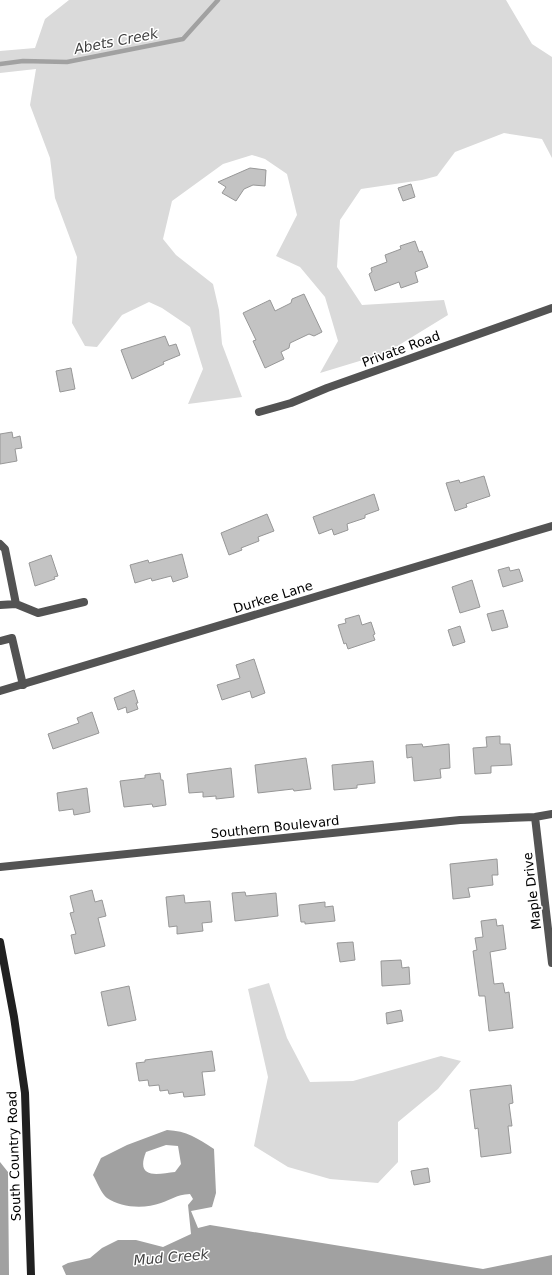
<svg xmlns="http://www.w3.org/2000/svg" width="552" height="1275" font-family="'DejaVu Sans',sans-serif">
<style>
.green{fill:#dadada}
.water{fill:#a1a1a1;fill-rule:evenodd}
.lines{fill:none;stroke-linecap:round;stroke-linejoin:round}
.stream{stroke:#a1a1a1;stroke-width:4.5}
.building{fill:#c3c3c3;stroke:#979797}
.lane{stroke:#535353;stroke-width:8}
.street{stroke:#535353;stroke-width:8}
.secondary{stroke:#202020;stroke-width:8}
.labels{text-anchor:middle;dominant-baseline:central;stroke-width:3;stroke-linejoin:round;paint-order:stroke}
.street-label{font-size:13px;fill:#000;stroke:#fff}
.water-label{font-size:14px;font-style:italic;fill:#424242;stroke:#fff}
</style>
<rect width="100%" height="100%" fill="#fff"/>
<!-- green -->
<path class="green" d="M69,0H506L532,44L552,57V158L542,139L504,133L455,152L437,176L422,180L361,189L340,220L337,267L362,305L444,300L448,315L386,353L320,373L338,341L325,297L300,267L276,256L297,215L287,174L265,159L252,155L223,164L172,201L163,239L176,255L213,284L219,310L222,344L242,397L188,404L203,369L190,327L162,308L149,302L122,315L97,347L85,346L72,323L77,257L55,198L50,158L30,105L36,69L0,73V51L35,48L45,19Z
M269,983L287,1038L310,1082L353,1081L441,1056L461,1061L438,1089L398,1122V1162L378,1183L330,1179L288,1167L254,1146L268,1077L248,989Z"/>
<!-- water -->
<path class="water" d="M167,1130C187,1131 197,1138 214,1149L216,1193L212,1207L191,1211L198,1228L210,1225L483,1269L552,1255V1275H66L62,1266L68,1263L90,1258L102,1248L118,1240H136L163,1247L191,1234L188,1205L193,1199L190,1194C175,1195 173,1199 161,1203C145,1209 121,1208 107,1198C102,1195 96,1180 93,1175L101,1158L127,1145ZM166,1145L178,1146L181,1164L175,1172C158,1174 135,1180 146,1152Z
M0,1162L8,1172L9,1275H0Z"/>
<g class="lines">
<!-- stream -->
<path class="stream" d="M0,64L23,61L67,62L183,39L218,0"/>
</g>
<!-- building -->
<path class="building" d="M250,168L266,170L265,186L253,185L244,189L236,201L222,193L226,187L218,182Z
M411,184L415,197L403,201L398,188Z
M415,241L419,252L422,251L428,267L415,272L418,282L401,288L399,282L375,291L369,274L372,272L371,268L387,262L385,255L401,249L400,246Z
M304,294L322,332L314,336L309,334L290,343L289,348L281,352L284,359L265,368L253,341L256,340L243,313L270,300L275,311L291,303L292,299Z
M165,336L169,346L176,344L180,355L163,362L164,364L132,379L121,350Z
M71,368L75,389L60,392L56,371Z
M12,432L13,438L20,436L22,448L15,449L17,461L0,464V434Z
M484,476L490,496L466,504L467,507L455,511L446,483L459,480L460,483Z
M374,494L379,510L365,515V518L347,524L348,530L334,535L332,529L319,534L313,517Z
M267,514L274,531L258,537L259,541L241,548L242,550L229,555L221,533Z
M182,554L188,577L173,582L171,576L152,581L151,578L135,583L130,565L148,560L149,563Z
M51,555L58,576L54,577L55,579L35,586L29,563Z
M509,567L510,571L519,569L523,581L503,587L498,570Z
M472,580L480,607L460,613L452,587Z
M503,610L508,627L492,631L487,614Z
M359,615L362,625L371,622L375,634L373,635L375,640L348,649L346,643L344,644L338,625L346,623L345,619Z
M460,626L465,642L453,646L448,630Z
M254,659L265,693L252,698L250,691L222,700L217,685L240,678L236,665Z
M134,690L138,703H136L138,709L127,713L126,707L118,710L114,698Z
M92,712L99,733L53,749L48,734L79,723L77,718Z
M500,736V744H510L512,765L491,766V773L475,774L473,748L487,747L486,737Z
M422,744L423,747L449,744L450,768L440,769L441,778L414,781L412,757L407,758L406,745Z
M306,758L311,789L294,791L293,789L258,793L255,765Z
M373,761L375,783L357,785V788L334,790L332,765Z
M231,768L234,797L216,799V796L203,797V792L189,793L187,774Z
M160,773L161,780H163L166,805L153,807L152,804L124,807L120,781L145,778V775Z
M87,788L90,812L74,815L73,809L59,811L57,793Z
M497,859L498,875H492L493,885L468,888L470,897L453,899L450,864Z
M92,890L95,902L102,900L106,916L98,918L105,946L75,954L71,935L76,934L70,913L74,912L70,896Z
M245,892L246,896L276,893L278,916L235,921L232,893Z
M184,895L185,903L210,901L212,922L202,923L203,931L177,934V926L169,927L166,897Z
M325,902V907L333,906L335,921L305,924V922H301L299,905Z
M496,919L497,926L503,925L506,949L490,952L494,984L503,983L505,993L509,992L513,1028L489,1031L485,996H479L473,951L477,950L475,938L483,937L481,921Z
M353,942L355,960L340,962L337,943Z
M401,960L402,968L409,967L410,984L382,986L381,961Z
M129,986L136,1020L108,1026L101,992Z
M401,1010L403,1021L387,1024L386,1013Z
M212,1051L215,1071L202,1072L205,1095L184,1097L183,1092L169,1094L168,1090L160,1091L159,1085L149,1086L148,1080L139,1081L136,1063L145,1062V1060Z
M511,1085L513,1103L509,1104L512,1126H508L511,1153L481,1157L478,1128L475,1129L470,1090Z
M428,1168L430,1182L414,1185L411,1171Z"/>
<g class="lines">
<!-- lane -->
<path class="lane" d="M259,412L291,403L327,388L552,308
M0,544L5,549L16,604
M0,605L16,604L38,613L84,602
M0,641L12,638L23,685"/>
<!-- street -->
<path class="street" d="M0,691L552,526
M535,817L552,963
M0,867L460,820L535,817L552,814"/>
<!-- secondary -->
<path class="secondary" d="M0,942L14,1017L25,1093L31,1275"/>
</g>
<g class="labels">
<!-- street labels -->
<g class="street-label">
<text transform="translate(401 349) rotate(-20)">Private Road</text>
<text transform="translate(273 597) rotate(-17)">Durkee Lane</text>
<text transform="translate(275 827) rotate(-6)">Southern Boulevard</text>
<text transform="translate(532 891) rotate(-97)">Maple Drive</text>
<text transform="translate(14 1156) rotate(-92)">South Country Road</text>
</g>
<!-- water labels -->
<g class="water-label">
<text transform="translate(116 41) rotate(-11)">Abets Creek</text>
<text transform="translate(171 1257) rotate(-5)">Mud Creek</text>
</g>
</g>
</svg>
